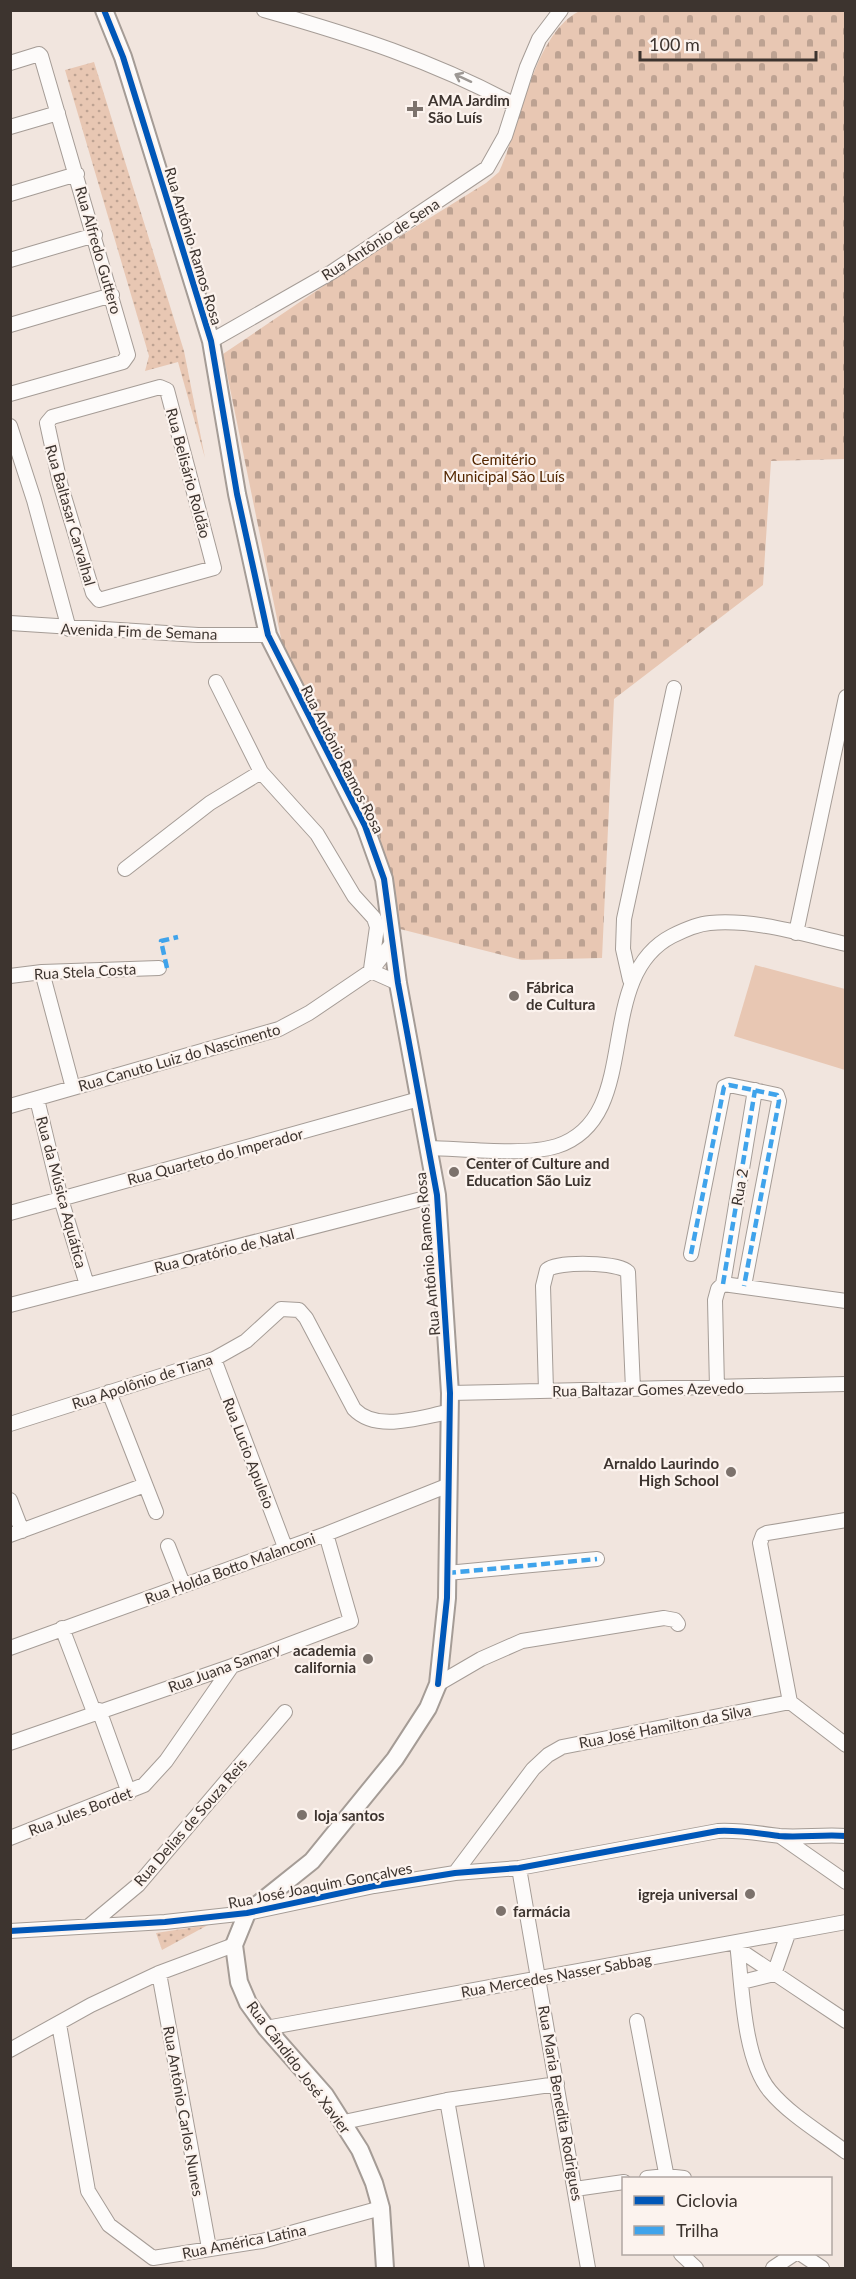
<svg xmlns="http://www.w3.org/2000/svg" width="856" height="2279" font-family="Lato,sans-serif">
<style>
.cemetery{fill:url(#cemetery-stones)}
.park{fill:url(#park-dots)}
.pitch{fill:#e8c7b3}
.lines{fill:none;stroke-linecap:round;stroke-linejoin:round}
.minor-casing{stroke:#a59c96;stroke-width:16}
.major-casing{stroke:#a59c96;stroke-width:20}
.minor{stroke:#fdfbfa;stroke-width:14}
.major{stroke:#fdfbfa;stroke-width:16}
.quiet{stroke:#3fa3eb;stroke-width:4.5;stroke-dasharray:9 4.5;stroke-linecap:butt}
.cycleway-casing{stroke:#fcf3ee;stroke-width:10}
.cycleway{stroke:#0057b8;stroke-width:6}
.oneway{stroke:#9d9894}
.poi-dot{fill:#7c726c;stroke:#fcf3ee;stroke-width:2}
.labels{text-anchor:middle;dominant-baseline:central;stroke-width:4.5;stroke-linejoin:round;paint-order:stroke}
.poi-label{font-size:15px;font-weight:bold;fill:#3d342f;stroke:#fcf3ee;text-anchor:start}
.street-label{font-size:15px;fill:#3d342f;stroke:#fcf3ee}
.park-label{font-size:15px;fill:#542701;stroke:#fcf3ee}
</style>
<defs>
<pattern id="cemetery-stones" width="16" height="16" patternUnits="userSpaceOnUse" patternTransform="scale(1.5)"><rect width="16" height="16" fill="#e8c7b3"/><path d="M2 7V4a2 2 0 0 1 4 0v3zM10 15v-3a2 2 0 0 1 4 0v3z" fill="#bda292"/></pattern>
<pattern id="park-dots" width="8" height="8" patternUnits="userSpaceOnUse" patternTransform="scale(1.5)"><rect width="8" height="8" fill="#e8c7b3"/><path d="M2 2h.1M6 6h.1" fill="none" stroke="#bda292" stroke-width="1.8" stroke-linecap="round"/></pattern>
</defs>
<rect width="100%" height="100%" fill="#f1e5de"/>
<!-- cemetery -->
<path class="cemetery" d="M582,10L845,11V459L771,461L763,585L614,699L602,958L522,960L400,929L376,821L283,648L223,354L362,260L486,183L499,172C520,127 534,30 582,10Z"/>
<!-- park -->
<path class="park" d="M94,62L184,351L205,458L178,362L145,371L149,356L65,70Z
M208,1925L162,1950L156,1933Z"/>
<!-- pitch -->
<path class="pitch" d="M755,965L845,989V1070L734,1036Z"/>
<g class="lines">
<!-- minor casing -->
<g class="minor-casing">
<path id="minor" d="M264,10C355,36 431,60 515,105
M10,63L39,54L41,56L128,355L123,362L10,394
M10,127L58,113
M10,194L77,174
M10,260L95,235
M10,325L112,295
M211,341L332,272L487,168L505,136L527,67L539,39L561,10
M160,387L167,390L214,568L99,600L93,593L60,483L47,423L52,417Z
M10,426L34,500L69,629
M10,623L198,635H268
M216,682L261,772L317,834L354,896L374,918L377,927L371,969
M125,869L210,803L261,772
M796,933L846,697
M371,971L398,983
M42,972L73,1088
M10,976L42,972L159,968
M630,980L623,949L624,919L674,688
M37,1099L61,1199L87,1285
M10,1106L279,1029L309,1013L371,971L393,942
M430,1148C465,1149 526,1156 557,1146C645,1117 591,978 672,936C684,930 697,924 710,923C755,919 802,934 846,944
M10,1213L419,1099
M691,1254L724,1087L729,1085L777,1095L779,1101L744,1286
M723,1284L755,1090
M10,1305L437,1195
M214,1359L285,1547
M717,1388L715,1300L718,1289L723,1284L846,1301
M546,1391L543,1286L547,1270C558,1261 619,1262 628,1272L633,1389
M109,1392L156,1512
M450,1393L846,1384
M10,1424L214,1359L246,1341L281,1309L299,1310L306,1318L354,1409C377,1433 420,1417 449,1412
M10,1500L22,1531
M846,1520L767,1533L763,1535L760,1543L790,1702L846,1745
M10,1535L145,1485
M168,1546L183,1584
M447,1573L597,1559
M62,1628L94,1712
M10,1648L326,1534L449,1485
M438,1684L481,1659L522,1641L664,1618L675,1620L678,1624
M99,1710L129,1793
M10,1743L232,1666L351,1621L326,1534
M780,1836L846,1882
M10,1838L144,1785L166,1761L232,1666
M519,1868L588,2268
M455,1873L533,1769L548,1755L562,1747L790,1702
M89,1926L138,1885L285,1712
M10,1931L165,1922L247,1913L374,1886L455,1873L519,1868L718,1831C739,1830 758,1833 779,1836C801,1838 823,1834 846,1836
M737,1943C742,1984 743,2059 770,2091C790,2115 821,2133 846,2152
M738,1949L846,2021
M159,1973L209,2248
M742,1982L774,1974L788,1934
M637,2021L667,2178
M59,2024L88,2191L109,2225L153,2258L262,2241L381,2208
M266,2028L846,1922
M10,2050L91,2005L159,1973L234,1945
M447,2100L477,2268
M344,2122L447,2100L557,2084
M647,2178L666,2176L684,2178
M575,2189L624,2182
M681,2254L696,2268
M801,2254L822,2268
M773,2268L794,2254"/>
</g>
<!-- major casing -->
<g class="major-casing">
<path id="major" d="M104,10L123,57L211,341L237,494L268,635L365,826L384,879L398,983L437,1195L450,1393L447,1598L438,1684L428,1708L395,1759L312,1861L247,1913L234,1945L239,1982L248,2003L266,2028L325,2095L360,2150L374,2183L381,2208L385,2268"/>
</g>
<!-- minor -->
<use href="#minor" class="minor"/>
<!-- major -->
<use href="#major" class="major"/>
<!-- quiet -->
<path class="quiet" d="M167,968L161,941L178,937
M691,1254L724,1087L729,1085L777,1095L779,1101L744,1286
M723,1284L755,1090
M447,1573L597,1559"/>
<!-- cycleway casing -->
<g class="cycleway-casing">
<path id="cycleway" d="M104,10L123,57L211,341L237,494L268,635L365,826L384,879L398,983L437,1195L450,1393L447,1598L438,1684
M10,1931L165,1922L247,1913L374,1886L455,1873L519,1868L718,1831C739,1830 758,1833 779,1836C801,1838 823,1834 846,1836"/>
</g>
<!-- cycleway -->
<use href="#cycleway" class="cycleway"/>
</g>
<!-- one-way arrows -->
<defs><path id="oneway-shaft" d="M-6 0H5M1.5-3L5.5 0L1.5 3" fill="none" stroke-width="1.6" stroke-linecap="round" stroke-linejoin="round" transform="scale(1.5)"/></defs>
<use class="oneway" href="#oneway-shaft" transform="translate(463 78) rotate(-155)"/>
<!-- markers -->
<g class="poi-dot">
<path d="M412 100h6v6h6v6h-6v6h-6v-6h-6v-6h6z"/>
<circle cx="514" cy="996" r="6"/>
<circle cx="454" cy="1172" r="6"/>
<circle cx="731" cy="1472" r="6"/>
<circle cx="368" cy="1659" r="6"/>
<circle cx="302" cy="1815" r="6"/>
<circle cx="750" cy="1894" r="6"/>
<circle cx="501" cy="1911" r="6"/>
</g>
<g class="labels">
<!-- poi labels -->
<g class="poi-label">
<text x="428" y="100">AMA Jardim<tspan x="428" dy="17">São Luís</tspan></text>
<text x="526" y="987">Fábrica<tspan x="526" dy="17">de Cultura</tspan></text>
<text x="466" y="1163">Center of Culture and<tspan x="466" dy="17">Education São Luiz</tspan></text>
<text x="719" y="1463" text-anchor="end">Arnaldo Laurindo<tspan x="719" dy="17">High School</tspan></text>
<text x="356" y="1650" text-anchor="end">academia<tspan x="356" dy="17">california</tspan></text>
<text x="314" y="1815">loja santos</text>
<text x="738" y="1894" text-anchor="end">igreja universal</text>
<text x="513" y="1911">farmácia</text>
</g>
<!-- street labels -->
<g class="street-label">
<text transform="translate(380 239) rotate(-33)">Rua Antônio de Sena</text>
<text transform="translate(194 246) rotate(73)">Rua Antônio Ramos Rosa</text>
<text transform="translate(99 250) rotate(74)">Rua Alfredo Guttero</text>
<text transform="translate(189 473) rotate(75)">Rua Belisário Roldão</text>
<text transform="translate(71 515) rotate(74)">Rua Baltasar Carvalhal</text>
<text transform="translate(139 631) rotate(2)">Avenida Fim de Semana</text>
<text transform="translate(343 759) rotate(63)">Rua Antônio Ramos Rosa</text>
<text transform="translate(85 971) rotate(-3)">Rua Stela Costa</text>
<text transform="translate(179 1057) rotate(-16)">Rua Canuto Luiz do Nascimento</text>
<text transform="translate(215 1156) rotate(-15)">Rua Quarteto do Imperador</text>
<text transform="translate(739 1187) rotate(-80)">Rua 2</text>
<text transform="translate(62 1192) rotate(75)">Rua da Música Aquática</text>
<text transform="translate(224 1250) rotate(-14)">Rua Oratório de Natal</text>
<text transform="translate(427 1254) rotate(-95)">Rua Antônio Ramos Rosa</text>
<text transform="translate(142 1381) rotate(-18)">Rua Apolônio de Tiana</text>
<text transform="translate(648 1389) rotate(-1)">Rua Baltazar Gomes Azevedo</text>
<text transform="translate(249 1453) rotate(69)">Rua Lucio Apuleio</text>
<text transform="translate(230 1568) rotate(-20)">Rua Holda Botto Malanconi</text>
<text transform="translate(224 1667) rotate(-20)">Rua Juana Samary</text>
<text transform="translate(665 1726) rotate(-11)">Rua José Hamilton da Silva</text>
<text transform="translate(80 1811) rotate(-21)">Rua Jules Bordet</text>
<text transform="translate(190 1822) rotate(-49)">Rua Delias de Souza Reis</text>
<text transform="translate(320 1885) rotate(-11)">Rua José Joaquim Gonçalves</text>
<text transform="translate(556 1975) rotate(-10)">Rua Mercedes Nasser Sabbag</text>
<text transform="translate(299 2067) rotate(53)">Rua Cândido José Xavier</text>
<text transform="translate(561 2103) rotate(80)">Rua Maria Benedita Rodrigues</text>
<text transform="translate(184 2111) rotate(80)">Rua Antônio Carlos Nunes</text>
<text transform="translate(244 2241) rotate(-11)">Rua América Latina</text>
</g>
<!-- park labels -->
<g class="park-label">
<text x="504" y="459">Cemitério<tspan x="504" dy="17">Municipal São Luís</tspan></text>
</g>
</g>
<!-- border -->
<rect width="856" height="2279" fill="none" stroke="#3d342f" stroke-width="24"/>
<!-- legend -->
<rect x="622" y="2177" width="210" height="78" fill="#fcf3ee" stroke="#b0a7a2" stroke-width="1.5"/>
<rect x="634" y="2196" width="30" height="9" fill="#0057b8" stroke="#b0a7a2" stroke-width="1.5"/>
<text x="676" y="2207" font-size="18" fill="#3d342f">Ciclovia</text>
<rect x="634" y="2226" width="30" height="9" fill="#3fa3eb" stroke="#b0a7a2" stroke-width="1.5"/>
<text x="676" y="2237" font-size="18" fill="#3d342f">Trilha</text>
<!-- scale -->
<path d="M640 51v9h176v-9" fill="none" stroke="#3d342f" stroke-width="3"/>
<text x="649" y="51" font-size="18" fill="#3d342f" stroke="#fcf3ee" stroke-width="4.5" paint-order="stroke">100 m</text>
</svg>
